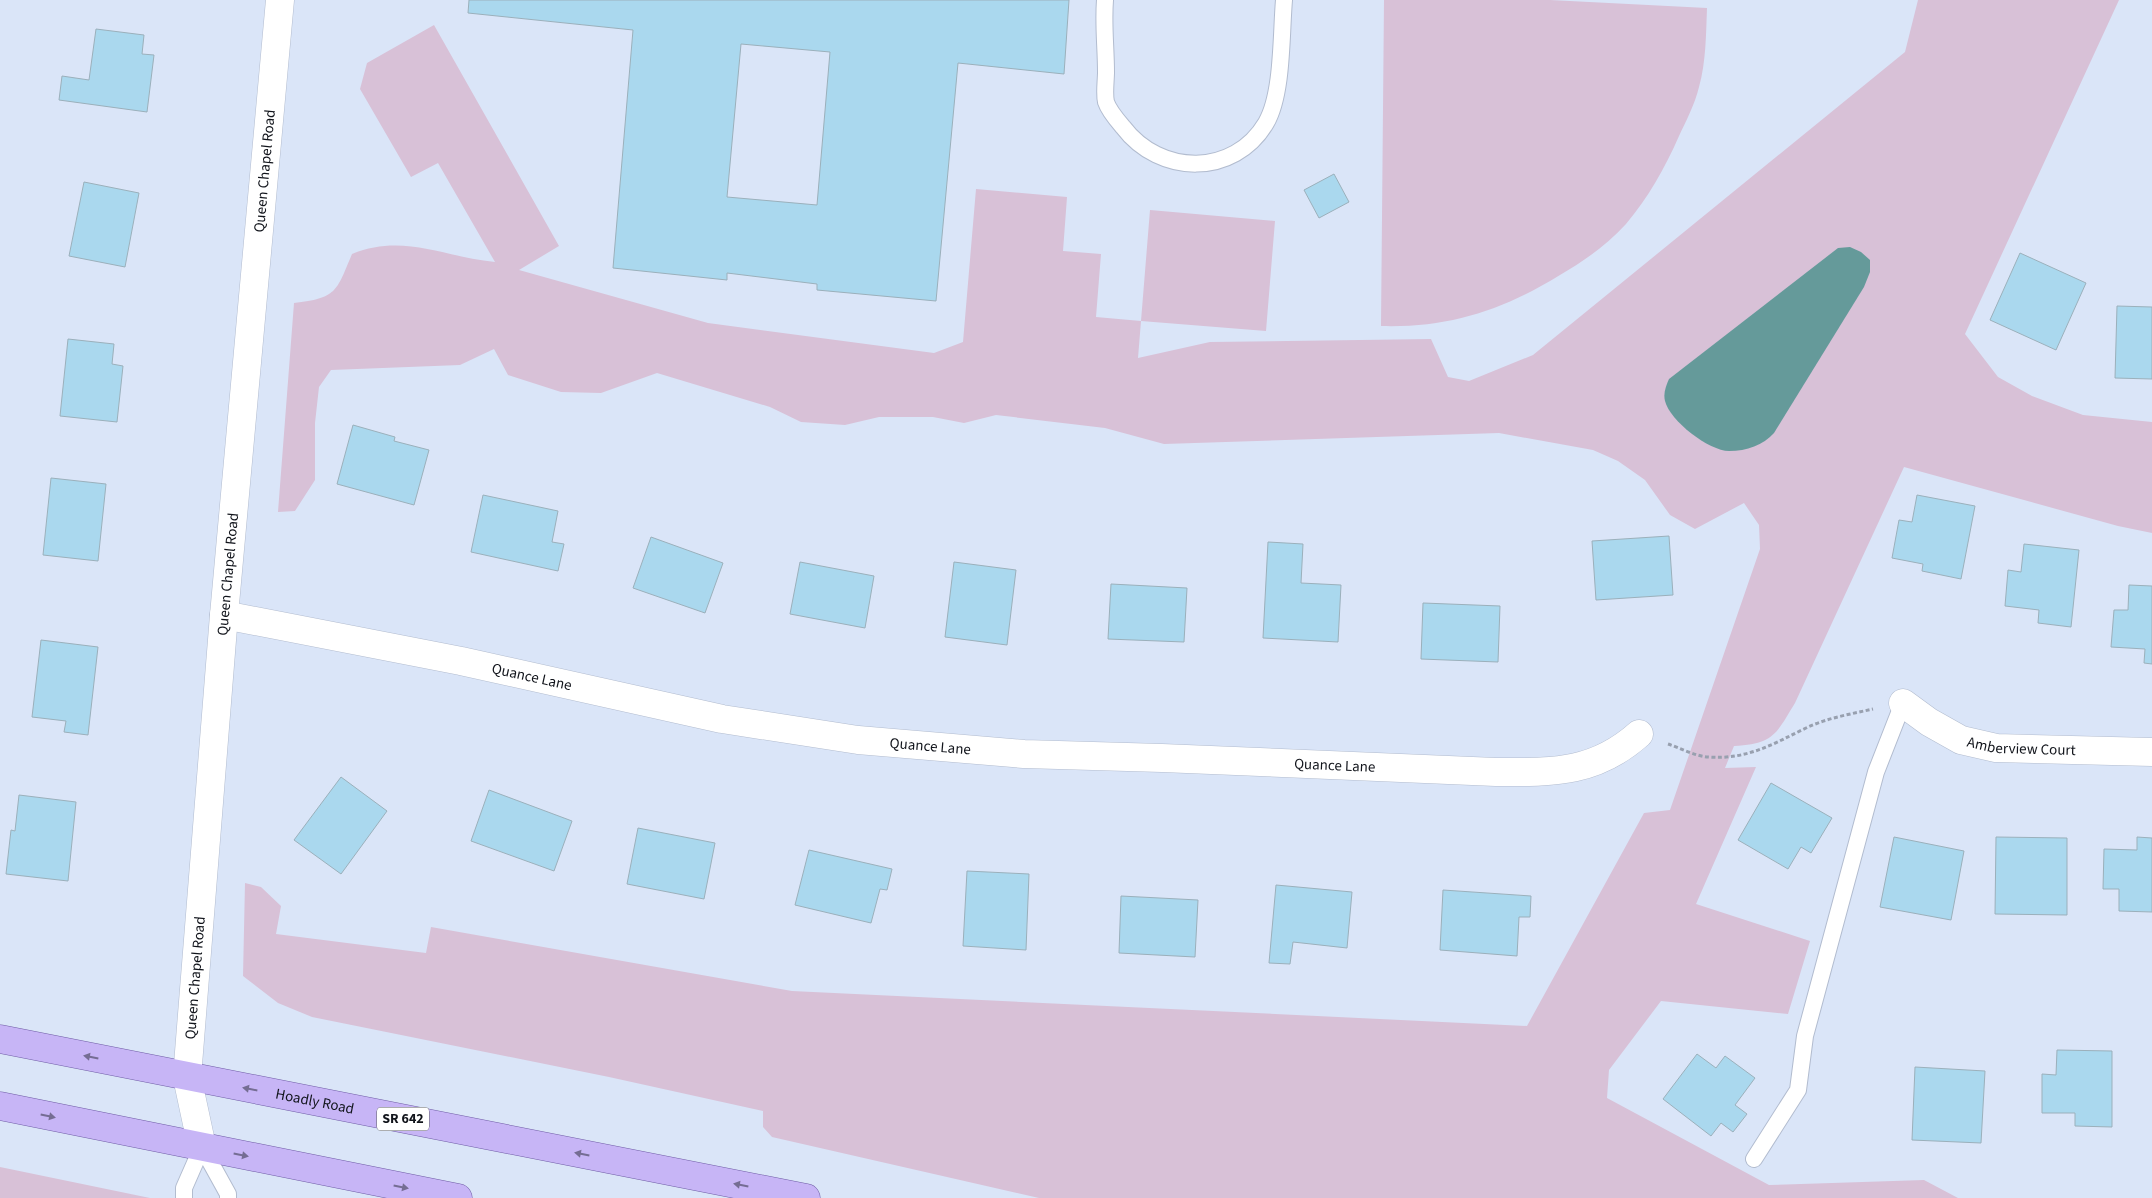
<svg xmlns="http://www.w3.org/2000/svg" width="2152" height="1198" font-family="'Source Sans 3',sans-serif">
<style>
.green{fill:#d8c1d7}
.water{fill:#659a9a}
.building{fill:#aad8ee;stroke:#9bb0bb;fill-rule:evenodd}
.lines{fill:none;stroke-linecap:round;stroke-linejoin:round}
.service-casing{stroke:#b2bccf;stroke-width:18}
.minor-casing{stroke:#b2bccf;stroke-width:29}
.tertiary-casing{stroke:#b2bccf;stroke-width:29}
.primary-casing{stroke:#6f5da5;stroke-width:29}
.path{stroke:#98a0af;stroke-width:3;stroke-dasharray:4 2.5;stroke-linecap:butt}
.service{stroke:#fff;stroke-width:16}
.minor{stroke:#fff;stroke-width:28}
.tertiary{stroke:#fff;stroke-width:28}
.primary{stroke:#c7b5f6;stroke-width:28}
.oneway{fill:#756d93}
.labels{text-anchor:middle;dominant-baseline:central;stroke-width:4.5;stroke-linejoin:round;paint-order:stroke}
.shield{fill:#fff;stroke:#585a5f;stroke-width:1}
.shield-label{font-size:14px;font-weight:bold;fill:#11141b}
.street-label{font-size:15px;fill:#11141b;stroke:#fff}
</style>
<rect width="100%" height="100%" fill="#dae5f8"/>
<!-- green -->
<path class="green" d="M1384,0H1550L1707,8C1706,34 1706,62 1699,87C1695,104 1686,121 1679,136C1665,168 1648,198 1626,224C1607,245 1584,261 1560,275C1503,310 1449,328 1381,326Z
M1918,0H2119L1965,334L1998,377L2032,396L2083,415L2152,422V533L2118,526L1904,467L1795,703C1776,734 1774,744 1734,746L1725,768L1756,767L1696,904L1810,941L1788,1014L1661,1001L1609,1070L1607,1098L1769,1185L1924,1180L1958,1198H1039L772,1137L763,1127V1111L609,1077L312,1017L278,1003L243,976L245,883L261,887L281,906L276,934L426,953L431,927L792,991L1527,1026L1644,813L1670,810L1760,549L1759,525L1744,503L1695,529L1670,515L1645,480L1618,461L1593,450L1499,433L1164,444L1105,428L996,415L964,423L933,417H879L845,425L801,422L770,407L657,373L601,393L561,392L508,375L494,349L460,365L331,370L319,387L315,423V480L295,511L278,512L294,303C337,298 336,292 352,254C403,233 444,257 495,262L438,163L411,177L360,89L367,63L434,25L559,246L519,270L708,323L934,353L963,342L976,189L1067,197L1063,251L1101,254L1096,317L1141,321L1150,210L1275,221L1266,331L1141,321L1138,358L1210,342L1431,339L1448,377L1469,381L1533,355L1905,52Z
M0,1167L150,1198H151H0Z"/>
<!-- water -->
<path class="water" d="M1850,247L1861,252L1870,260V272L1864,287L1774,433C1763,445 1747,451 1729,451C1709,451 1670,421 1665,401C1663,393 1666,386 1669,379L1838,248Z"/>
<!-- building -->
<path class="building" d="M469,0H1069L1064,74L958,63L936,301L817,290V284L727,273V280L613,268L633,30L468,13ZM741,44L830,52L817,205L727,197Z
M96,29L144,35L142,54L154,55L147,112L59,100L62,76L89,80Z
M1334,174L1349,202L1319,218L1304,190Z
M84,182L139,193L125,267L69,256Z
M2020,253L2086,283L2056,350L1990,320Z
M2117,306L2152,307V379L2115,378Z
M68,339L114,344L112,364L123,366L117,422L60,416Z
M353,425L395,437L394,441L429,450L414,505L337,484Z
M51,478L106,484L98,561L43,555Z
M483,495L558,511L552,542L564,544L558,571L471,552Z
M1917,495L1975,506L1961,579L1922,571L1923,564L1892,558L1899,520L1912,522Z
M1669,536L1673,595L1596,600L1592,541Z
M651,537L723,563L705,613L633,588Z
M1268,542L1303,544L1301,583L1341,585L1338,642L1263,638Z
M2024,544L2079,550L2071,627L2038,623L2039,610L2005,606L2008,570L2021,572Z
M800,562L874,576L865,628L790,614Z
M954,562L1016,570L1007,645L945,637Z
M1111,584L1187,588L1184,642L1108,639Z
M2129,585L2152,586V664L2144,663L2145,649L2111,647L2114,610H2128Z
M1423,603L1500,606L1498,662L1421,659Z
M41,640L98,647L88,735L64,732L66,721L32,717Z
M341,777L387,811L341,874L294,840Z
M1771,783L1832,818L1811,853L1801,847L1788,869L1738,840Z
M489,790L572,821L554,871L471,841Z
M19,795L76,802L68,881L6,874L11,830L15,831Z
M638,828L715,843L704,899L627,884Z
M1894,837L1964,851L1951,920L1880,907Z
M1996,837L2067,838V915L1995,914Z
M2137,837L2152,838V912L2119,911V889H2103L2104,849L2137,850Z
M809,850L892,869L887,890L880,889L871,923L795,905Z
M967,871L1029,874L1026,950L963,946Z
M1276,885L1352,892L1347,948L1293,942L1290,964L1269,963Z
M1443,890L1531,896L1530,917H1519L1517,956L1440,950Z
M1121,896L1198,900L1195,957L1119,953Z
M2057,1050L2112,1051V1127L2075,1126V1113H2042V1074L2056,1075Z
M1697,1054L1716,1068L1725,1056L1755,1078L1735,1105L1747,1114L1733,1132L1721,1123L1711,1136L1663,1099Z
M1915,1067L1985,1071L1981,1143L1912,1140Z"/>
<g class="lines">
<!-- service casing -->
<g class="service-casing">
<path id="service" d="M1105,0C1103,24 1106,48 1106,72C1106,81 1104,93 1106,102C1109,111 1117,120 1123,127C1160,176 1234,177 1266,123C1283,94 1281,34 1284,0
M202,1147L228,1194V1198
M1754,1159L1798,1090L1805,1036L1876,772L1903,703
M184,1198V1188L202,1147"/>
</g>
<!-- minor casing -->
<g class="minor-casing">
<g id="minor">
<path id="s1" d="M224,615L461,661L722,719L858,740L1024,754L1162,758L1496,772C1552,772 1594,774 1639,734"/>
<path id="s2" d="M1903,703L1929,722L1961,740L1996,748L2152,752"/>
</g>
</g>
<!-- tertiary casing -->
<g class="tertiary-casing">
<g id="tertiary">
<path id="s3" d="M202,1147L187,1077L224,615L280,0"/>
</g>
</g>
<!-- primary casing -->
<g class="primary-casing">
<g id="primary">
<path id="s4" d="M0,1039L806,1198"/>
<path d="M0,1106L458,1198"/>
</g>
</g>
<!-- path -->
<path class="path" d="M1668,744C1680,748 1695,756 1708,757C1747,760 1773,744 1806,728C1827,718 1851,714 1873,709"/>
<!-- service -->
<use href="#service" class="service"/>
<!-- minor -->
<use href="#minor" class="minor"/>
<!-- tertiary -->
<use href="#tertiary" class="tertiary"/>
<!-- primary -->
<use href="#primary" class="primary"/>
</g>
<!-- one-way arrows -->
<defs><path id="oneway-solid" d="M-6-.8H1V-3.2L6.5 0L1 3.2V.8H-6Z" transform="scale(1.25)"/></defs>
<g class="oneway">
<use href="#oneway-solid" transform="translate(91 1057) rotate(-169)"/>
<use href="#oneway-solid" transform="translate(250 1089) rotate(-169)"/>
<use href="#oneway-solid" transform="translate(48 1116) rotate(12)"/>
<use href="#oneway-solid" transform="translate(582 1154) rotate(-169)"/>
<use href="#oneway-solid" transform="translate(241 1155) rotate(11)"/>
<use href="#oneway-solid" transform="translate(741 1185) rotate(-169)"/>
<use href="#oneway-solid" transform="translate(401 1187) rotate(11)"/>
</g>
<g class="labels">
<!-- shield labels -->
<rect class="shield" x="377" y="1107.5" width="52" height="23" rx="4"/>
<g class="shield-label">
<text x="403" y="1119">SR 642</text>
</g>
<!-- street labels -->
<g class="street-label">
<text stroke="none"><textPath href="#s3" startOffset="981">Queen Chapel Road</textPath></text>
<text stroke="none"><textPath href="#s3" startOffset="576">Queen Chapel Road</textPath></text>
<text stroke="none"><textPath href="#s1" startOffset="314">Quance Lane</textPath></text>
<text stroke="none"><textPath href="#s2" startOffset="130">Amberview Court</textPath></text>
<text stroke="none"><textPath href="#s1" startOffset="719">Quance Lane</textPath></text>
<text stroke="none"><textPath href="#s1" startOffset="1124">Quance Lane</textPath></text>
<text stroke="none"><textPath href="#s3" startOffset="171">Queen Chapel Road</textPath></text>
<text stroke="none"><textPath href="#s4" startOffset="321">Hoadly Road</textPath></text>
</g>
</g>
</svg>
